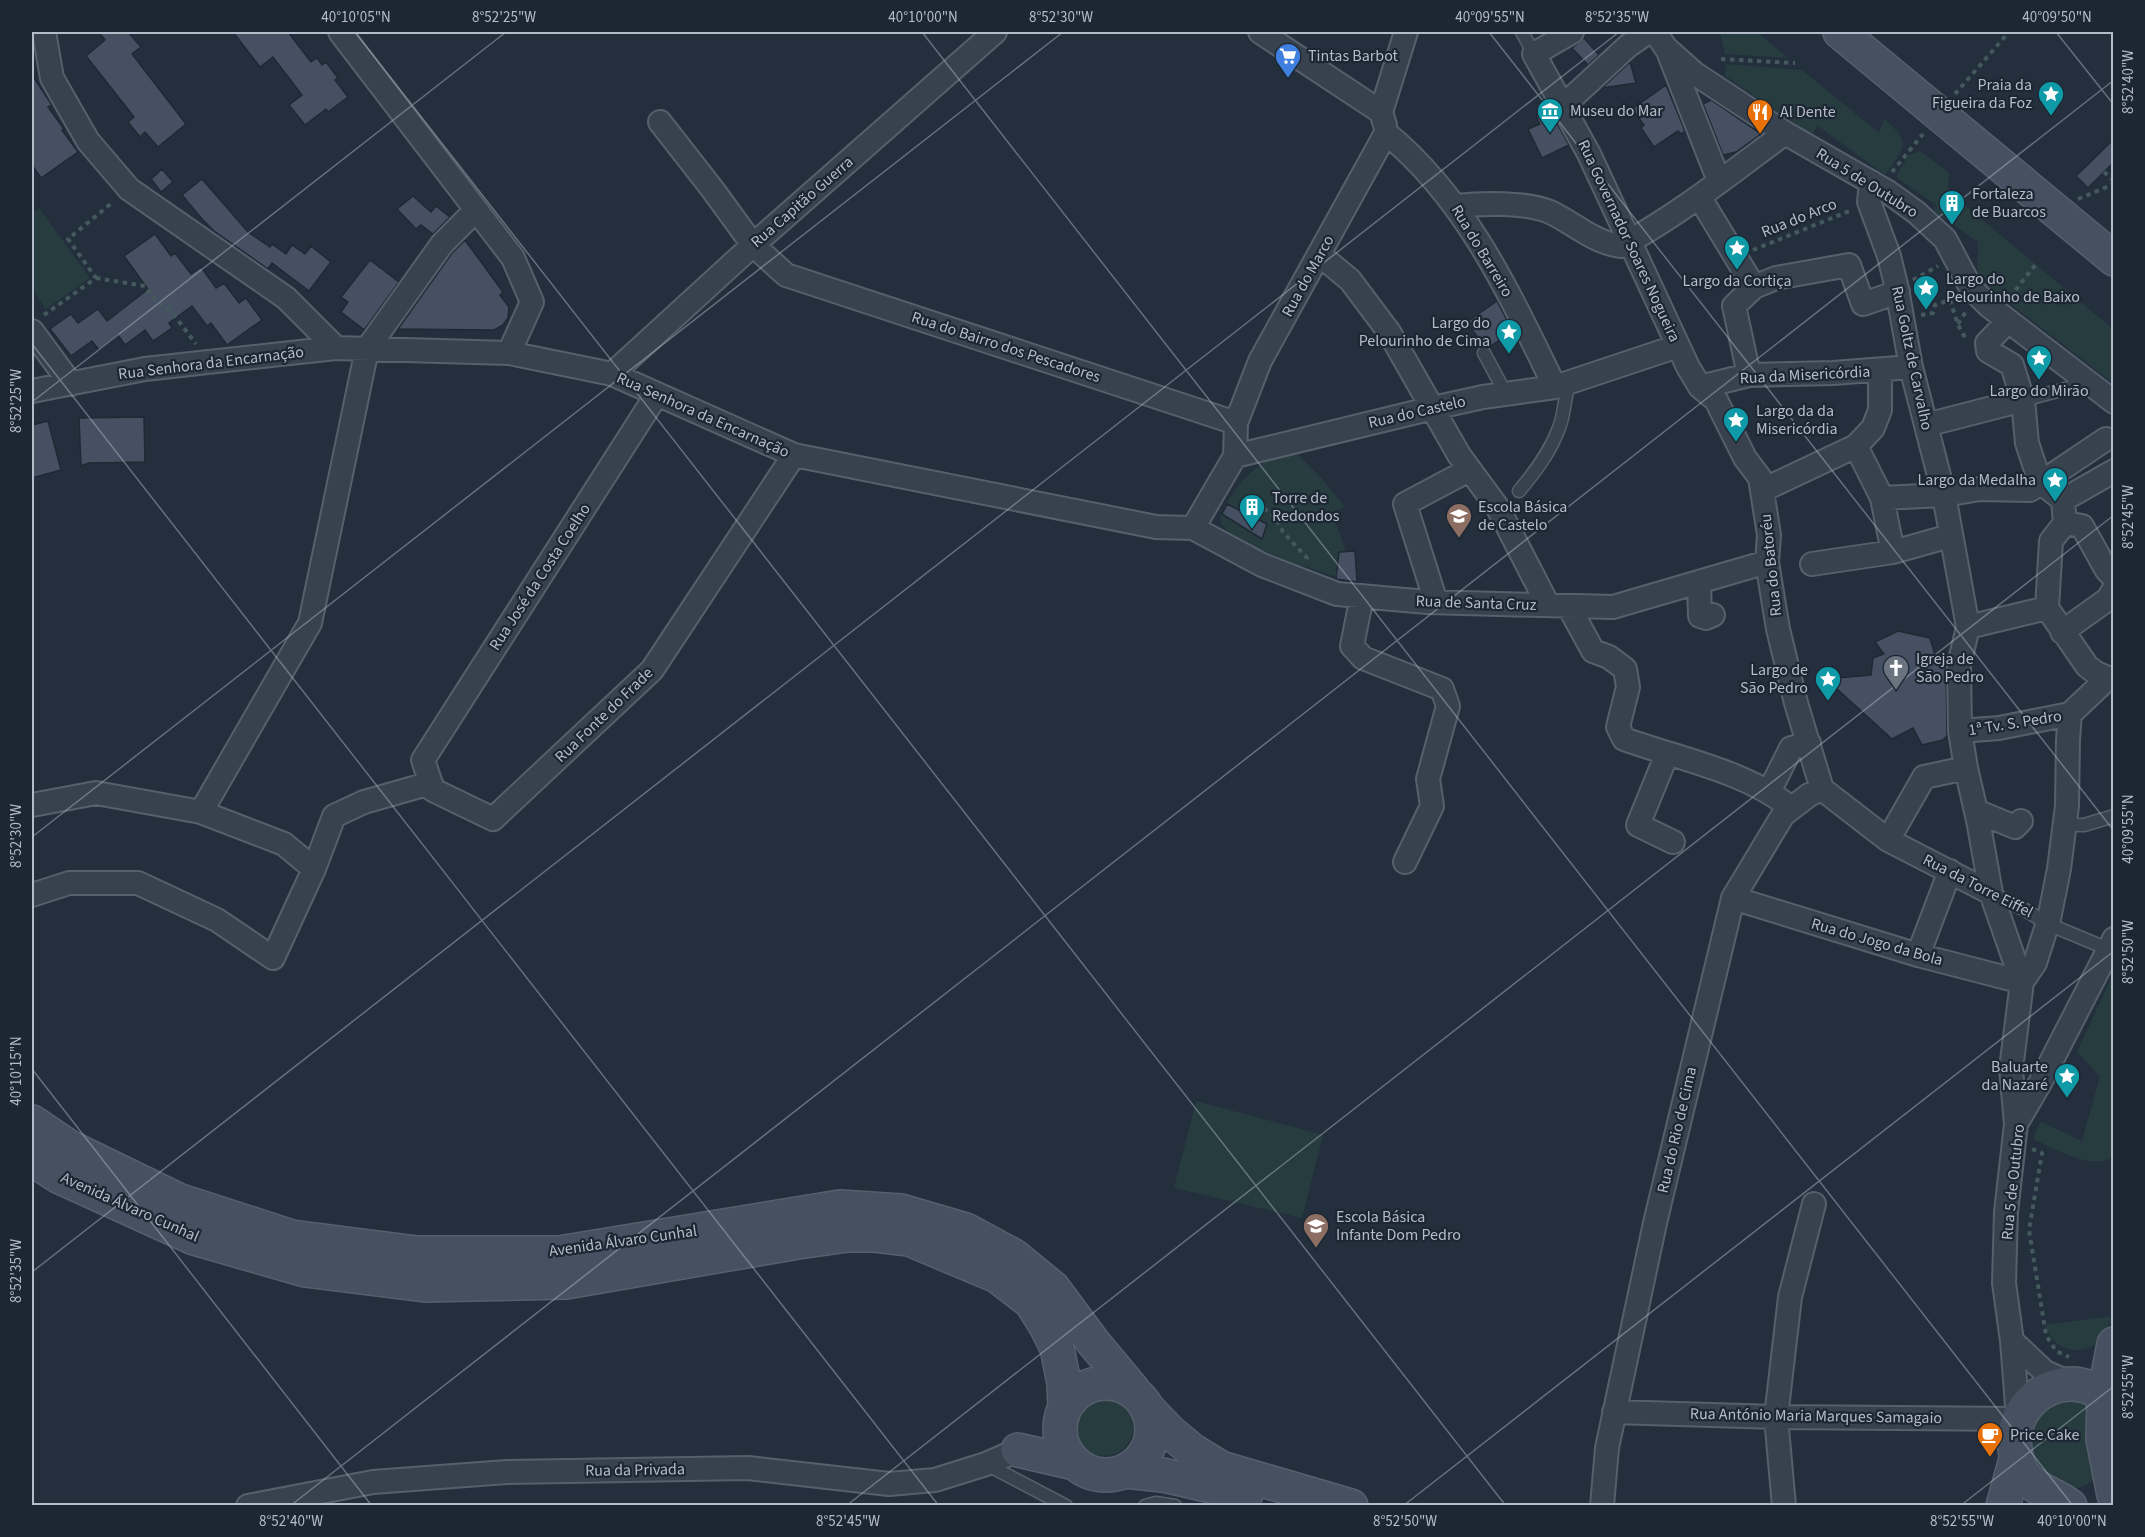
<svg xmlns="http://www.w3.org/2000/svg" width="2145" height="1537" font-family="'Source Sans 3',sans-serif">
<style>
.green{fill:#263c3f}
.building{fill:#455162;stroke:#1f2835;stroke-width:1.5}
.lines{fill:none;stroke-linecap:round;stroke-linejoin:round}
.lane-casing{stroke:#565f6c;stroke-width:15}
.street-casing{stroke:#565f6c;stroke-width:26}
.secondary-casing{stroke:#565f6c;stroke-width:36}
.path{stroke:#44595c;stroke-width:4;stroke-dasharray:4.5 4.5;stroke-linecap:butt}
.lane{stroke:#38414e;stroke-width:12}
.street{stroke:#38414e;stroke-width:22}
.secondary{stroke:#465061;stroke-width:33}
.ticks{fill:none;stroke:#b4bcc9;stroke-width:1.5;stroke-opacity:0.45}
.labels{text-anchor:middle;dominant-baseline:central;stroke-width:4.5;stroke-linejoin:round;paint-order:stroke}
.poi-label{font-size:16px;fill:#b4bcc9;stroke:#1d2633;text-anchor:start}
.street-label{font-size:16px;fill:#b4bcc9;stroke:#1d2633}
.neatline{fill:none;stroke:#b4bcc9;stroke-width:2}
.ticks-label{font-size:15px;text-anchor:middle;fill:#b4bcc9}
</style>
<rect width="100%" height="100%" fill="#242f3e"/>
<!-- green -->
<path class="green" d="M1720,32H1757L1788,58L1725,54Z
M1726,64L1802,70L1879,133L1884,119C1913,143 1904,148 1885,175L1818,126L1811,135L1725,76Z
M1920,151L1949,173L1948,189L1949,192L2113,329V383L1977,278L1978,242L1933,210L1936,205L1896,177L1908,156Z
M39,208L90,278L46,309L32,289V213Z
M1291,448L1325,482L1345,507L1332,512L1346,552L1339,553L1336,577L1302,565L1300,567C1282,559 1234,542 1224,527C1221,523 1220,519 1221,514C1238,479 1257,464 1291,448Z
M2113,974V1157C2091,1171 2056,1149 2033,1139L2039,1124L2042,1122L2082,1141L2100,1076L2077,1052Z
M1196,1101L1323,1135L1302,1218L1174,1188Z
M2113,1316C2110,1323 2107,1332 2102,1338C2085,1359 2052,1351 2045,1325Z
M1074 1426a30 30 0 1 1 60 0a30 30 0 1 1-60 0Z
M2068,1400L2081,1402L2093,1408L2098,1477L2086,1485L2073,1490L2032,1473L2025,1427L2042,1407Z"/>
<!-- building -->
<path class="building" d="M99,32H128L141,47L132,54L186,124L158,147L145,132L140,137L128,122L134,117L86,56L105,40Z
M233,32H288L311,62L317,58L322,65L326,62L338,78L335,80L348,97L328,112L326,109L305,125L289,105L302,95L273,57L260,67Z
M1584,38L1599,55L1588,65L1572,48Z
M1630,62L1636,83L1602,88Z
M32,75L52,105L48,107L64,129L62,130L78,152L41,178L32,165Z
M1666,85L1685,131L1681,134L1678,131L1654,147L1641,128L1644,125L1632,109Z
M1711,100L1761,134L1736,152L1723,155L1703,104Z
M1549,109L1569,145L1542,158L1528,129L1540,124L1536,116Z
M2114,139V162L2088,188L2076,176Z
M162,169L173,182L161,192L151,179Z
M202,179L248,232L270,247L272,244L286,254L292,245L305,254L311,246L331,262L309,291L272,263L268,269L214,231L202,219L182,195Z
M413,196L431,212L436,206L450,217L433,234L421,225L416,229L397,209Z
M155,234L171,256L175,253L191,274L201,267L216,288L224,283L239,303L246,298L262,320L227,345L211,323L207,326L192,306L169,323L172,328L153,341L145,330L125,345L118,335L99,350L92,341L71,356L50,329L71,314L78,323L98,309L107,321L148,289L124,256Z
M465,240L503,292L500,295L509,307L508,318L503,325L494,330L398,329L452,253Z
M370,260L399,282L365,329H363L341,312L348,302L341,297Z
M1497,301L1513,332L1489,347L1483,345L1467,322Z
M144,417L145,462L89,463L81,466L79,418Z
M48,421L61,470L32,478V425Z
M1227,504L1267,524L1262,539L1222,514Z
M1355,551L1357,582L1336,579L1339,552Z
M1898,631L1930,638L1936,658L1947,656L1946,665L1947,736L1943,740L1922,745L1913,728L1892,739L1826,679L1871,675L1873,658L1884,654L1875,642Z"/>
<g class="lines">
<!-- lane casing -->
<g class="lane-casing">
<path id="lane" d="M1522,32L1534,54
M1484,353L1506,394
M2023,400L2088,383
M1519,491C1536,471 1550,452 1559,428C1564,416 1565,396 1569,382
M2065,825H2084L2114,816
M1992,893L2027,911L2048,924L2108,949
M986,1464L1066,1506
M1145,1506L1156,1503L1175,1506"/>
</g>
<!-- street casing -->
<g class="street-casing">
<path id="street" d="M44,32L52,78L88,141L129,189L286,298L336,348
M340,32L513,258L532,302L509,353
M1260,32L1381,112
M1572,32L1534,54L1589,154L1688,367L1700,387L1716,400L1745,458L1760,478L1769,535L1767,562L1778,629L1796,703L1822,789L1888,840L1991,893
M1655,32L1666,48L1694,73L1785,133L1888,192L1917,213L1945,239L1971,288L1989,306L2114,402
M1669,54L1719,181
M1563,106L1628,46L1648,32
M660,122L713,190L753,245L786,275L1236,423L1235,456
M1385,125L1381,112L1406,32
M1386,133C1467,199 1510,295 1555,387
M1871,182L1869,202L1889,256L1897,289L1911,367L1944,495L1968,627L1959,665L1960,731L1966,768L1978,820L1991,893L2022,982L2011,1069L2016,1124
M1700,198L1754,287
M1456,206C1482,203 1526,202 1550,212C1574,223 1594,243 1621,246C1680,214 1732,172 1785,133
M1320,255L1350,280L1389,332L1459,455L1498,508L1548,605
M2008,321L1987,343L1988,351L2012,365L2023,400L2027,443L2040,482
M32,331L71,384
M612,374L753,245L995,32
M1749,375L1734,306L1754,287L1776,278L1849,265L1863,304L1898,292
M1700,387L1749,375L1833,373L1911,367
M32,391L145,369L336,348L509,353L612,374L794,455L1156,527L1193,528L1262,565L1337,594L1427,602L1613,607L1767,562
M657,394L423,760L433,790L493,819L652,670L794,455
M1236,423L1260,361L1386,133
M1926,425L2023,400
M1856,446L1882,498L1893,552
M2040,482L2063,500L2065,523L2051,541L2047,608L2087,666L2096,673L2108,678L2070,714
M1763,490L1856,446L1873,428L1880,410V371
M1882,498L1944,495L1980,489L2030,490L2106,439
M2063,500L2114,471
M2065,523L2082,526L2106,569L2114,578
M1193,528L1235,456L1433,408L1483,397L1555,387L1678,346
M1812,564L1893,552L1950,536
M1699,582L1700,616L1706,618L1713,615
M1362,596L1352,646L1363,658L1442,689L1448,706L1428,779L1432,806L1405,862
M1436,602L1405,504L1469,470
M1569,607L1593,651L1609,657L1625,669L1628,687L1618,727L1624,739C1679,759 1746,771 1791,808
M1968,627L2047,608
M2062,632L2108,599L2114,589
M1960,731L1999,728L2070,714
M1667,754L1638,825L1673,842
M1769,792L1791,748L1809,743
M32,805L96,793L201,812L284,844L314,869L273,958L217,920L138,883H69L32,895
M1976,811L2015,827L2021,821
M201,812L310,623L367,349L442,244L475,211
M1888,840L1924,777L1966,768
M314,869L334,816L364,802L431,783
M1733,898L1918,955L2022,982
M1918,955L1950,871
M2022,982L2035,963L2049,919L2059,869L2067,806L2068,740L2070,714
M2012,1341L2045,1372L2072,1384
M1614,1412L1776,1417L2018,1419L2012,1341L2004,1283L2006,1212L2016,1124L2040,1083L2114,939
M248,1506L373,1482L507,1472L748,1468L889,1484L935,1480L986,1464L1018,1450
M1602,1506L1607,1448L1655,1223L1733,898L1783,815L1809,795L1822,789
M1784,1506L1776,1417L1790,1297L1814,1204"/>
</g>
<!-- secondary casing -->
<g class="secondary-casing">
<path id="secondary" d="M1840,32L2114,259
M32,1122L69,1147L178,1200L292,1237L417,1253H559L840,1207L901,1211L966,1230L1014,1256L1053,1288L1093,1342L1133,1390
M32,1159L58,1176L194,1238L305,1270L425,1285L566,1282L798,1242L848,1235H875L909,1239L997,1276L1031,1302L1046,1326L1057,1348L1064,1383L1065,1406
M2114,1344L2104,1395L2103,1439L2114,1495
M1060 1429a46 46 0 1 1 92 0a46 46 0 1 1-92 0Z
M1146,1407L1169,1431L1193,1451L1221,1468L1351,1506
M1018,1450L1074,1463
M1125,1471L1163,1475L1246,1494
M2003,1506L2016,1459
M2070,1506C2056,1495 2040,1492 2027,1479C2020,1471 2016,1459 2015,1449C2010,1415 2037,1384 2072,1384C2088,1384 2102,1393 2114,1403"/>
</g>
<!-- path -->
<path class="path" d="M1721,59L1795,63
M1955,94L2009,32
M1892,172L1923,134
M2104,172L2114,181
M2078,199L2114,184
M1753,250L1852,210
M96,278L145,286L157,302L171,311L196,344
M1913,280L1938,266
M2010,297L2036,264
M44,315L96,278L68,239L113,202
M1921,315L1933,313L1935,305L1950,300L1958,325L1967,341
M1958,324L1967,310
M1250,497L1276,518L1283,532L1307,558L1305,562
M2032,1149L2042,1153L2029,1230L2046,1335L2056,1351L2069,1357"/>
<!-- lane -->
<use href="#lane" class="lane"/>
<!-- street -->
<use href="#street" class="street"/>
<!-- secondary -->
<use href="#secondary" class="secondary"/>
</g>
<!-- ticks -->
<path class="ticks" d="M355,32L1506,1506M922,32L2073,1506M1489,32L2114,831M2056,32L2114,105M32,344L939,1506M32,402L506,32M32,837L1063,32M32,1069L372,1506M32,1272L1619,32M290,1506L2114,80M846,1506L2114,515M1403,1506L2114,951M1960,1506L2114,1386"/>
<!-- icons -->
<defs>
<g id="supermarket-pin" transform="scale(1.35)"><path d="M0 17L-7.5 6A9.5 9.5 0 1 1 7.5 6Z" fill="#3f7fe0" stroke="#1d2633"/><path d="M-6-5.5h2.5l.6 2H6L4.5 2H-2.5L-4.4-4H-6ZM-1.5 3.2a1.3 1.3 0 1 0 .1 0ZM3 3.2a1.3 1.3 0 1 0 .1 0Z" fill="#fff"/></g>
<g id="sight-pin" transform="scale(1.35)"><path d="M0 17L-7.5 6A9.5 9.5 0 1 1 7.5 6Z" fill="#0f9aa8" stroke="#1d2633"/><path d="M0-6L1.8-2.2L6-1.7L2.9 1.2L3.7 5.4L0 3.3L-3.7 5.4L-2.9 1.2L-6-1.7L-1.8-2.2Z" fill="#fff"/></g>
<g id="museum-pin" transform="scale(1.35)"><path d="M0 17L-7.5 6A9.5 9.5 0 1 1 7.5 6Z" fill="#0f9aa8" stroke="#1d2633"/><path d="M0-6L6-3V-2H-6V-3ZM-5-1h2V3h-2ZM-1-1h2V3h-2ZM3-1h2V3H3ZM-6 4H6V6H-6Z" fill="#fff"/></g>
<g id="restaurant-pin" transform="scale(1.35)"><path d="M0 17L-7.5 6A9.5 9.5 0 1 1 7.5 6Z" fill="#e8710a" stroke="#1d2633"/><path d="M-5-6h1v4h1v-4h1v4h1v-4h1v5L-1.5 .5V6h-2V.5L-5-1ZM5-6V6H3V1.5H1.5Q1.5-4 5-6Z" fill="#fff"/></g>
<g id="building-pin" transform="scale(1.35)"><path d="M0 17L-7.5 6A9.5 9.5 0 1 1 7.5 6Z" fill="#0f9aa8" stroke="#1d2633"/><path d="M-4-6H4V6H1V3H-1V6H-4ZM-2.5-4.3h1.7v1.8h-1.7ZM.8-4.3h1.7v1.8H.8ZM-2.5-1h1.7V.8h-1.7ZM.8-1h1.7V.8H.8Z" fill="#fff"/></g>
<g id="school-pin" transform="scale(1.35)"><path d="M0 17L-7.5 6A9.5 9.5 0 1 1 7.5 6Z" fill="#8d6e63" stroke="#1d2633"/><path d="M0-5L7-2L0 1L-7-2ZM-4 1L0 2.5L4 1V4Q0 6-4 4Z" fill="#fff"/></g>
<g id="church-pin" transform="scale(1.35)"><path d="M0 17L-7.5 6A9.5 9.5 0 1 1 7.5 6Z" fill="#6b7280" stroke="#1d2633"/><path d="M-1.2-6h2.4v3.5h3.3v2.4h-3.3V6h-2.4V-.1h-3.3v-2.4h3.3Z" fill="#fff"/></g>
<g id="cafe-pin" transform="scale(1.35)"><path d="M0 17L-7.5 6A9.5 9.5 0 1 1 7.5 6Z" fill="#e8710a" stroke="#1d2633"/><path d="M-5.5-4.5H6V0H3Q3 3.5 0 3.5H-2.5Q-5.5 3.5-5.5 0ZM3-3.2v2h1.7v-2ZM-6 4.5H4V6H-6Z" fill="#fff"/></g>
</defs>
<g fill-rule="evenodd">
<use href="#supermarket-pin" x="1288" y="56"/>
<use href="#sight-pin" x="2051" y="94"/>
<use href="#museum-pin" x="1550" y="111"/>
<use href="#restaurant-pin" x="1760" y="112"/>
<use href="#building-pin" x="1952" y="203"/>
<use href="#sight-pin" x="1737" y="248"/>
<use href="#sight-pin" x="1926" y="288"/>
<use href="#sight-pin" x="1509" y="332"/>
<use href="#sight-pin" x="2039" y="358"/>
<use href="#sight-pin" x="1736" y="420"/>
<use href="#sight-pin" x="2055" y="480"/>
<use href="#building-pin" x="1252" y="507"/>
<use href="#school-pin" x="1459" y="516"/>
<use href="#church-pin" x="1896" y="668"/>
<use href="#sight-pin" x="1828" y="679"/>
<use href="#sight-pin" x="2067" y="1076"/>
<use href="#school-pin" x="1316" y="1226"/>
<use href="#cafe-pin" x="1990" y="1435"/>
</g>
<g class="labels">
<!-- poi labels -->
<g class="poi-label">
<text x="1308" y="56">Tintas Barbot</text>
<text x="2032" y="85" text-anchor="end">Praia da<tspan x="2032" dy="18">Figueira da Foz</tspan></text>
<text x="1570" y="111">Museu do Mar</text>
<text x="1780" y="112">Al Dente</text>
<text x="1972" y="194">Fortaleza<tspan x="1972" dy="18">de Buarcos</tspan></text>
<text x="1946" y="279">Largo do<tspan x="1946" dy="18">Pelourinho de Baixo</tspan></text>
<text x="1737" y="281" text-anchor="middle">Largo da Cortiça</text>
<text x="1490" y="323" text-anchor="end">Largo do<tspan x="1490" dy="18">Pelourinho de Cima</tspan></text>
<text x="2039" y="391" text-anchor="middle">Largo do Mirão</text>
<text x="1756" y="411">Largo da da<tspan x="1756" dy="18">Misericórdia</tspan></text>
<text x="2036" y="480" text-anchor="end">Largo da Medalha</text>
<text x="1272" y="498">Torre de<tspan x="1272" dy="18">Redondos</tspan></text>
<text x="1478" y="507">Escola Básica<tspan x="1478" dy="18">de Castelo</tspan></text>
<text x="1916" y="659">Igreja de<tspan x="1916" dy="18">São Pedro</tspan></text>
<text x="1808" y="670" text-anchor="end">Largo de<tspan x="1808" dy="18">São Pedro</tspan></text>
<text x="2048" y="1067" text-anchor="end">Baluarte<tspan x="2048" dy="18">da Nazaré</tspan></text>
<text x="1336" y="1217">Escola Básica<tspan x="1336" dy="18">Infante Dom Pedro</tspan></text>
<text x="2010" y="1435">Price Cake</text>
</g>
<!-- street labels -->
<g class="street-label">
<text transform="translate(1867 183) rotate(32)">Rua 5 de Outubro</text>
<text transform="translate(802 202) rotate(-41)">Rua Capitão Guerra</text>
<text transform="translate(1799 218) rotate(-22)">Rua do Arco</text>
<text transform="translate(1629 241) rotate(65)">Rua Governador Soares Nogueira</text>
<text transform="translate(1482 251) rotate(59)">Rua do Barreiro</text>
<text transform="translate(1308 276) rotate(-61)">Rua do Marco</text>
<text transform="translate(1006 347) rotate(18)">Rua do Bairro dos Pescadores</text>
<text transform="translate(1912 358) rotate(78)">Rua Goltz de Carvalho</text>
<text transform="translate(211 363) rotate(-7)">Rua Senhora da Encarnação</text>
<text transform="translate(1805 375) rotate(-3)">Rua da Misericórdia</text>
<text transform="translate(1417 412) rotate(-13)">Rua do Castelo</text>
<text transform="translate(703 415) rotate(24)">Rua Senhora da Encarnação</text>
<text transform="translate(1771 565) rotate(-96)">Rua do Batoréu</text>
<text transform="translate(540 577) rotate(-57)">Rua José da Costa Coelho</text>
<text transform="translate(1476 603) rotate(2)">Rua de Santa Cruz</text>
<text transform="translate(604 715) rotate(-44)">Rua Fonte do Frade</text>
<text transform="translate(2015 723) rotate(-9)">1ª Tv. S. Pedro</text>
<text transform="translate(1978 886) rotate(27)">Rua da Torre Eiffel</text>
<text transform="translate(1877 942) rotate(16)">Rua do Jogo da Bola</text>
<text transform="translate(1677 1130) rotate(-77)">Rua do Rio de Cima</text>
<text transform="translate(2013 1182) rotate(-84)">Rua 5 de Outubro</text>
<text transform="translate(130 1207) rotate(24)">Avenida Álvaro Cunhal</text>
<text transform="translate(623 1241) rotate(-8)">Avenida Álvaro Cunhal</text>
<text transform="translate(1816 1416) rotate(1)">Rua António Maria Marques Samagaio</text>
<text transform="translate(635 1470) rotate(-1)">Rua da Privada</text>
</g>
</g>
<!-- border -->
<rect width="2145" height="1537" fill="none" stroke="#1d2633" stroke-width="66"/>
<rect x="33" y="33" width="2079" height="1471" class="neatline"/>
<g class="ticks-label">
<text x="356" y="22">40°10'05"N</text>
<text x="504" y="22">8°52'25"W</text>
<text x="923" y="22">40°10'00"N</text>
<text x="1061" y="22">8°52'30"W</text>
<text x="1490" y="22">40°09'55"N</text>
<text x="1617" y="22">8°52'35"W</text>
<text x="2057" y="22">40°09'50"N</text>
<text transform="translate(2128 82) rotate(-90)" y="5">8°52'40"W</text>
<text transform="translate(16 401) rotate(-90)" y="5">8°52'25"W</text>
<text transform="translate(2128 517) rotate(-90)" y="5">8°52'45"W</text>
<text transform="translate(2128 829) rotate(-90)" y="5">40°09'55"N</text>
<text transform="translate(16 836) rotate(-90)" y="5">8°52'30"W</text>
<text transform="translate(2128 952) rotate(-90)" y="5">8°52'50"W</text>
<text transform="translate(16 1071) rotate(-90)" y="5">40°10'15"N</text>
<text transform="translate(16 1271) rotate(-90)" y="5">8°52'35"W</text>
<text transform="translate(2128 1387) rotate(-90)" y="5">8°52'55"W</text>
<text x="291" y="1526">8°52'40"W</text>
<text x="848" y="1526">8°52'45"W</text>
<text x="1405" y="1526">8°52'50"W</text>
<text x="1962" y="1526">8°52'55"W</text>
<text x="2072" y="1526">40°10'00"N</text>
</g>
</svg>
